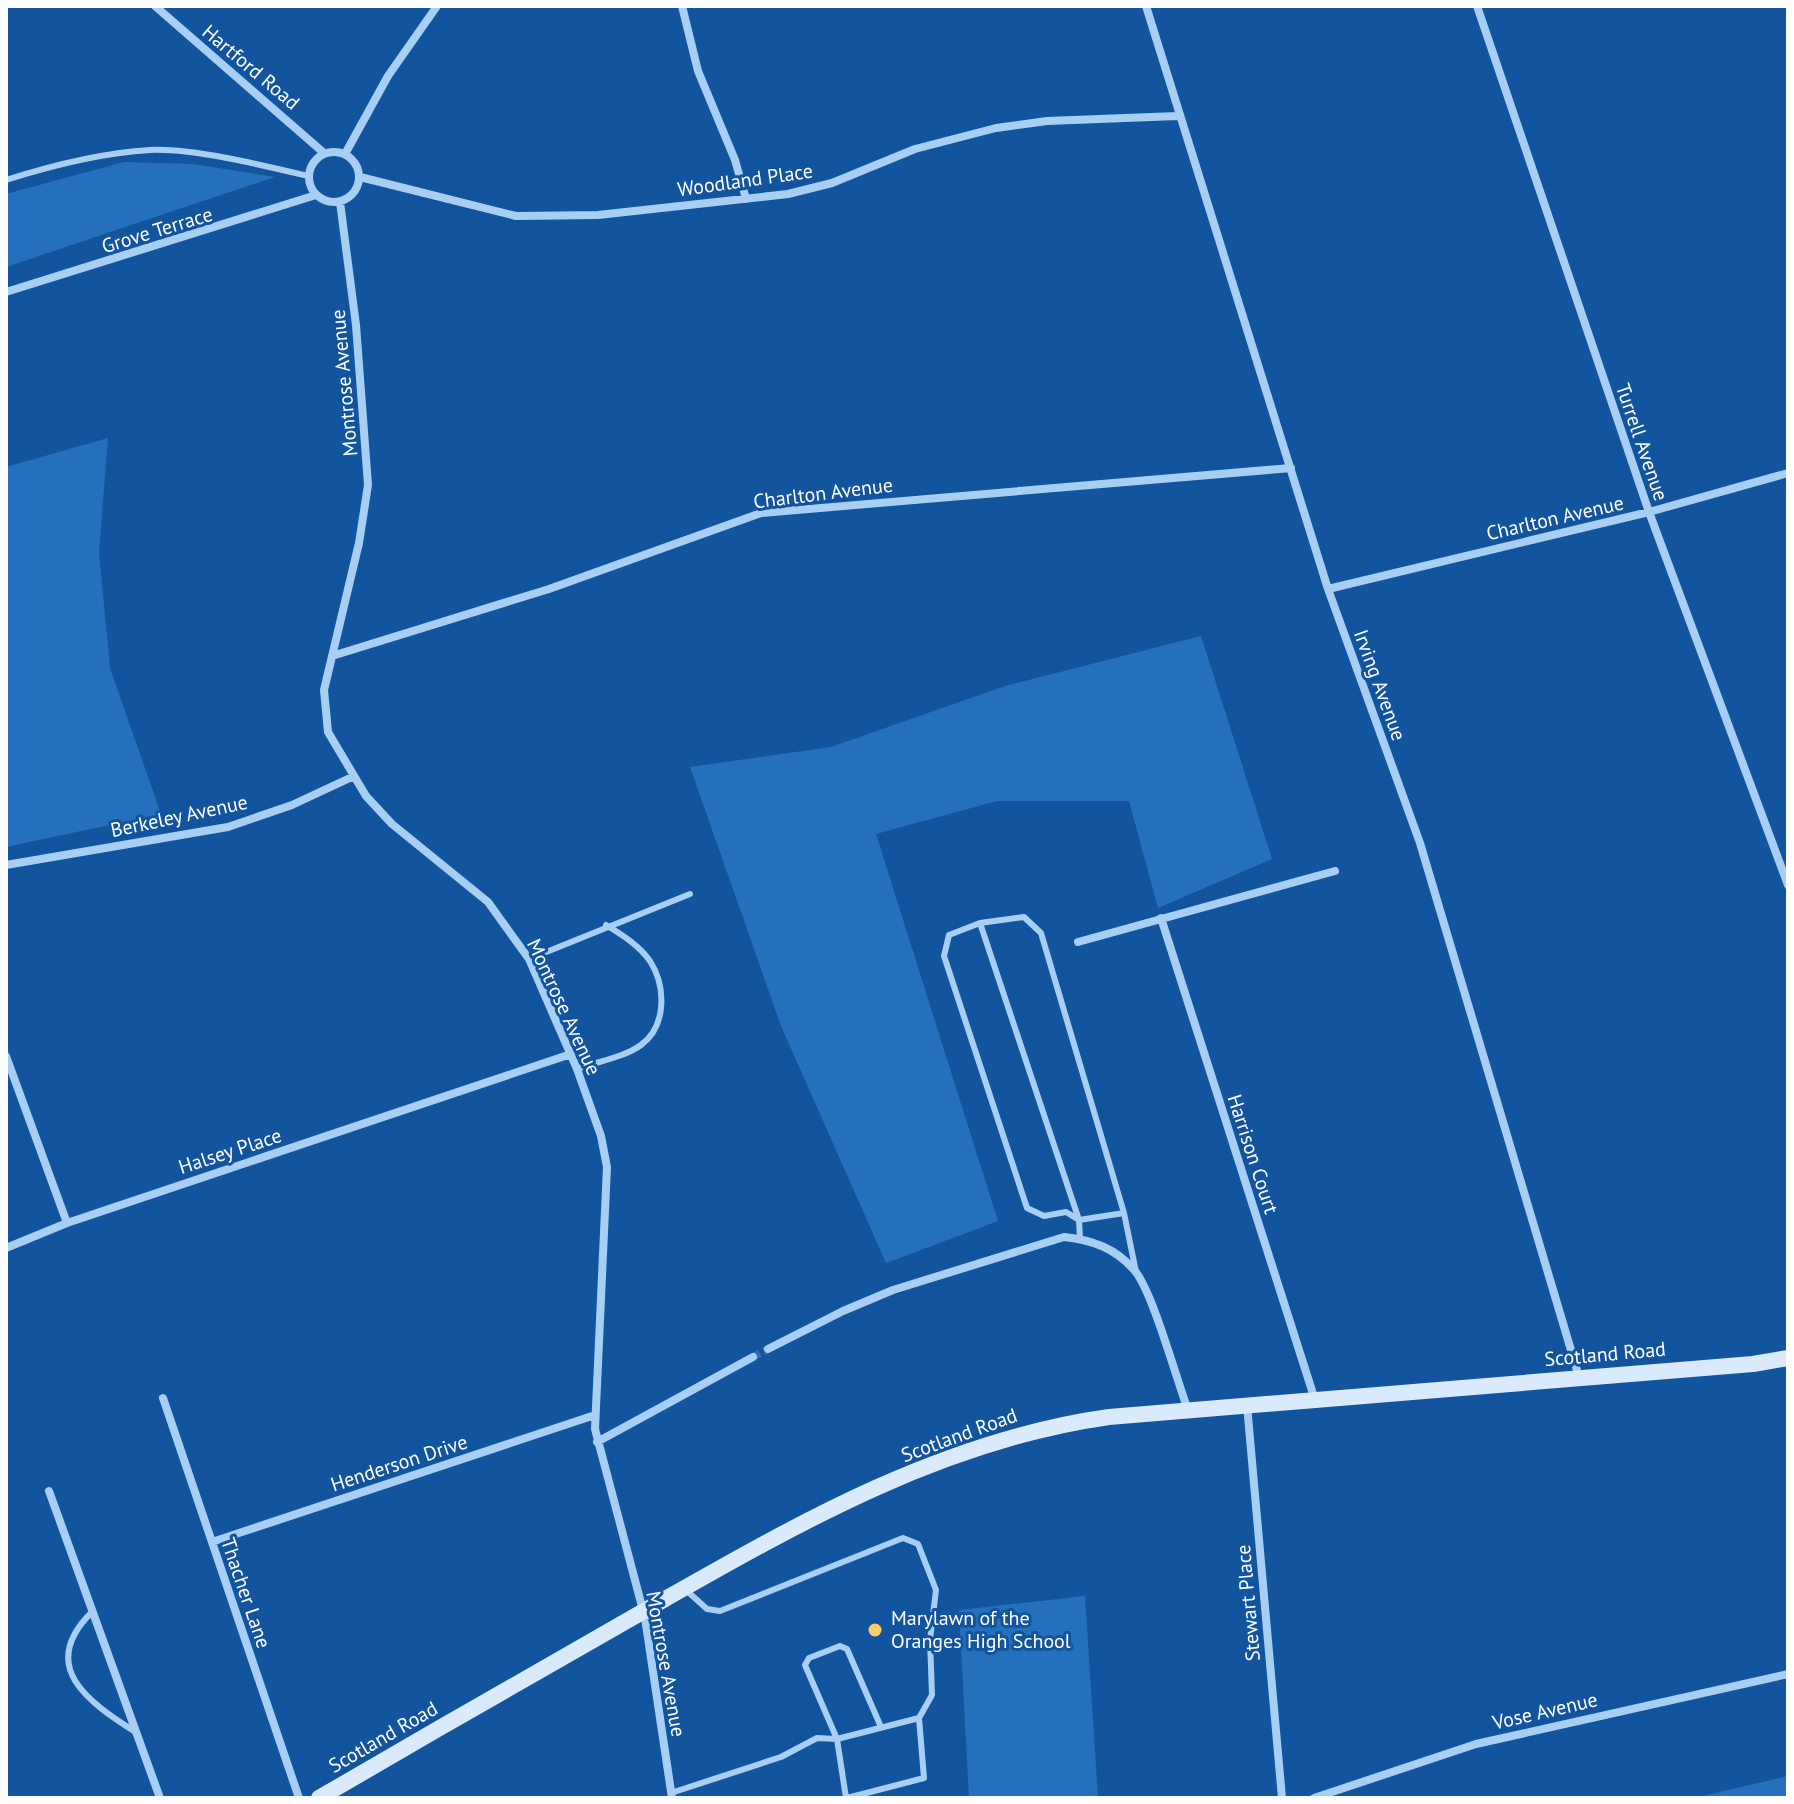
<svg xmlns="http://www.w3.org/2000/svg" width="1794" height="1804" font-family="'PT Sans',sans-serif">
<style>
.green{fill:#2570bc}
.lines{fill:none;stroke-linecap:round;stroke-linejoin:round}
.minor-tunnel{stroke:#366ead;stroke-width:8;stroke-dasharray:8 4;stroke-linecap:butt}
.service{stroke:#a9cef4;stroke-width:6}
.minor{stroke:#a9cef4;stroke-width:8}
.secondary{stroke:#d9eafd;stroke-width:16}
.poi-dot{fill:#ffce6c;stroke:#12559e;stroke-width:3}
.labels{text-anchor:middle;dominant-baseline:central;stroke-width:6;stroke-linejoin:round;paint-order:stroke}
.street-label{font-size:20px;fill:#fff;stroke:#12559e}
.poi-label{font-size:20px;fill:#fff;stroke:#12559e;text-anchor:start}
</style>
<rect width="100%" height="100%" fill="#12559e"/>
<!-- green -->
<path class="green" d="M124,162L193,164L275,177L6,267V194Z
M108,438L99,552L110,668L161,814L6,847V467Z
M1201,636L1272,859L1158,908L1129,801H997L876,834L998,1221L886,1263L781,1026L690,767L831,747L1005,686Z
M1085,1596L1098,1798H969L959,1610Z
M1788,1776V1798H1694Z"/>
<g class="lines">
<!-- minor-tunnel -->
<path class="minor-tunnel" d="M753,1357L768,1349"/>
<!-- service -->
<path class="service" d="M6,180C53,165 100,153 150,150C193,148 266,166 308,176
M980,923L1079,1220L1080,1239
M529,959L690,894
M577,1069C596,1062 625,1057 641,1045C667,1026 666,986 650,961C639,945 622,935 606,925
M1124,1213L1079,1220L1066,1212L1044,1216L1027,1208L944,956L949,935L980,923L1024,917L1041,933L1124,1213L1136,1272
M687,1591L707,1609L720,1611L903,1538L918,1544L936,1590L930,1640L932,1695L919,1718L924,1778L847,1798
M93,1611C36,1666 88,1702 137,1733
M671,1793L781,1757L817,1738L837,1739L805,1665L809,1658L840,1646L847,1649L881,1727
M846,1798L837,1739L919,1718"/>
<!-- minor -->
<path class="minor" d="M155,6L324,153
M682,6L698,71L735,160L746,199
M1146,6L1328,589L1420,843L1579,1377
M1477,6L1649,512L1788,885
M309 177a25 25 0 1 1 50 0a25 25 0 1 1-50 0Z
M345,154L388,76L437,6
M360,177L516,216L598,215L788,194L832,183L915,149L996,128L1047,121L1178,116
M340,202L356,325L368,485L359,543L324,690L328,732L366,796L392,824L488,902L529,959L577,1069L601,1136L607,1167L595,1429L645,1618L672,1798
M6,292L316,195
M1328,589L1649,512L1788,473
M332,656L549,589L761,513L1291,468
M6,865L228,827L292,805L352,777
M1161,918L1315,1400
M1078,942L1335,871
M6,1056L67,1223
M6,1248L67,1223L571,1054
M768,1349L843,1311L893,1290L1064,1237C1092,1240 1116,1248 1135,1271C1153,1293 1176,1378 1188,1410
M163,1398L299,1798
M1247,1405L1282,1798
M597,1442L753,1357
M49,1491L160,1798
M212,1542L595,1415
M1314,1798L1476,1744L1788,1674"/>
<!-- secondary -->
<path class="secondary" d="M319,1798C427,1735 535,1673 644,1611C792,1527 938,1441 1109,1417L1753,1364L1788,1358"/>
</g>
<!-- markers -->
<circle class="poi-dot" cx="875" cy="1630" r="8"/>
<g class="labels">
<!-- street labels -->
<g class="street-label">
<text transform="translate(251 67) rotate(40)">Hartford Road</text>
<text transform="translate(745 180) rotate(-8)">Woodland Place</text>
<text transform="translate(157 230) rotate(-17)">Grove Terrace</text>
<text transform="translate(344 383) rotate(-95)">Montrose Avenue</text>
<text transform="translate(1642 442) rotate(71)">Turrell Avenue</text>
<text transform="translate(823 493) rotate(-7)">Charlton Avenue</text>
<text transform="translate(1555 518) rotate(-13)">Charlton Avenue</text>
<text transform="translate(1380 685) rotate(70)">Irving Avenue</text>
<text transform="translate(179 816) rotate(-12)">Berkeley Avenue</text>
<text transform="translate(564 1007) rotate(65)">Montrose Avenue</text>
<text transform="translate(230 1151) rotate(-18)">Halsey Place</text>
<text transform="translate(1253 1154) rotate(72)">Harrison Court</text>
<text transform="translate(1605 1354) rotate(-5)">Scotland Road</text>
<text transform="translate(959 1435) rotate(-20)">Scotland Road</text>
<text transform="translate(399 1463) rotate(-18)">Henderson Drive</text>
<text transform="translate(246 1593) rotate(71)">Thacher Lane</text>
<text transform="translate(1248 1603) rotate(-95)">Stewart Place</text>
<text transform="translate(666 1664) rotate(80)">Montrose Avenue</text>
<text transform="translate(1545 1711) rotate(-13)">Vose Avenue</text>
<text transform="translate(383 1737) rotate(-30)">Scotland Road</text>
</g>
<!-- poi labels -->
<g class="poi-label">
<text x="891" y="1618">Marylawn of the<tspan x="891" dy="23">Oranges High School</tspan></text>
</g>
</g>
<!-- border -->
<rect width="1794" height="1804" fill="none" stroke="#ffffff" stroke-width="16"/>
</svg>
